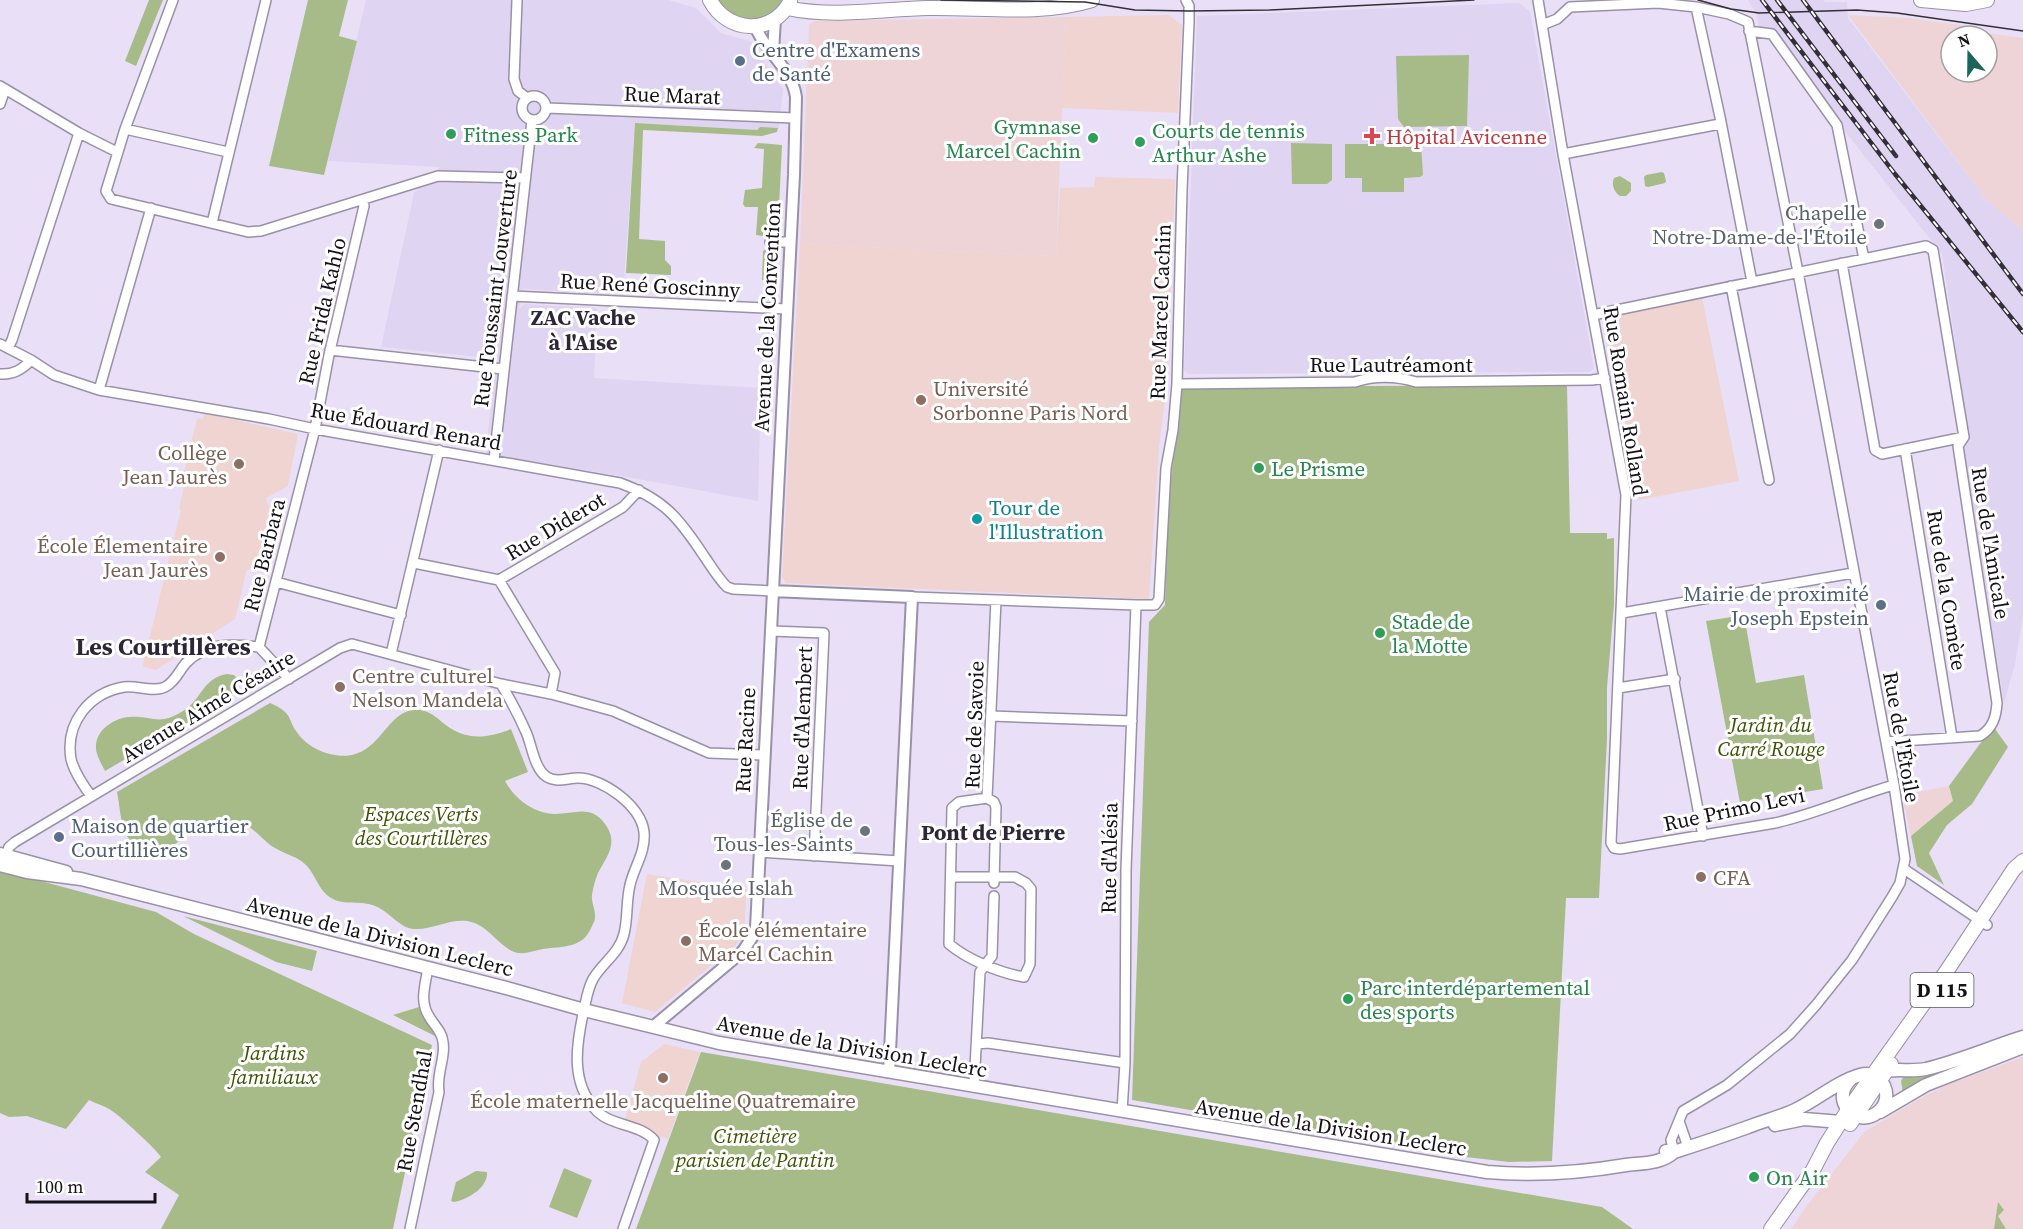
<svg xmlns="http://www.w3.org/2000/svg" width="2023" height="1229" font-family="'Source Serif 4',serif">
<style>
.built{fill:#dfd4f2}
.industrial{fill:#eed4d7;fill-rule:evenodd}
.education{fill:#efd4d1}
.green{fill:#a6bb88}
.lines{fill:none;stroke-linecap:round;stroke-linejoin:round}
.minor-casing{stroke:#9991a7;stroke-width:12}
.tertiary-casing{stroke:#9991a7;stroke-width:14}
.secondary-casing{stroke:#9991a7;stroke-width:15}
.primary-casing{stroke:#9991a7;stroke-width:16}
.minor{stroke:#fff;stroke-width:9}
.tertiary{stroke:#fff;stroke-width:10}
.secondary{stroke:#fff;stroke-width:12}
.primary{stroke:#fff;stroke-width:14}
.tram{stroke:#332f39;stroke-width:1.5}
.rail-casing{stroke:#332f39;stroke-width:4.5}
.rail{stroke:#fff;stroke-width:2;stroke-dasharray:7;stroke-linecap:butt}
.service-dot{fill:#5c6f8a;stroke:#fff;stroke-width:2}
.leisure-dot{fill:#2e9e5b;stroke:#fff;stroke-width:2}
.health-dot{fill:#e0444e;stroke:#fff;stroke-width:2}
.worship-dot{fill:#6b7280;stroke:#fff;stroke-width:2}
.education-dot{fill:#8d6e63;stroke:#fff;stroke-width:2}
.culture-dot{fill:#0f9aa8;stroke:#fff;stroke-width:2}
.labels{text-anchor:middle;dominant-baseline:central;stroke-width:6;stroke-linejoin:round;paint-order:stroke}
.shield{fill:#fff;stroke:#5a585e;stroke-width:1.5}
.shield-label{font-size:20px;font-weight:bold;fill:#141119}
.service-label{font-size:21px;fill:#4e5e75;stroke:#fff;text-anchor:start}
.street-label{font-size:21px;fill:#141119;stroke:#fff}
.leisure-label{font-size:21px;fill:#27864d;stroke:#fff;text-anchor:start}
.health-label{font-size:21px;fill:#be3a42;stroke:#fff;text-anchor:start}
.worship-label{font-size:21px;fill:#5b616d;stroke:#fff;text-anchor:end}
.education-label{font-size:21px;fill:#785e54;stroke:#fff;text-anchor:start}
.culture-label{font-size:21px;fill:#0d838f;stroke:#fff;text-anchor:start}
.park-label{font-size:21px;font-style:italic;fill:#3c5400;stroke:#fff}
.neighbourhood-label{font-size:22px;font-weight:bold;fill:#2c2637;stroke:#fff}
.quarter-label{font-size:24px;font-weight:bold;fill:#2c2637;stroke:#fff}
</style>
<rect width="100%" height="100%" fill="#e9e0f8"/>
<!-- built -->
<path class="built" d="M366,0H668L696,8L721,33L750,41L783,89L779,128L760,127L757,130L635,123L623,295L523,289L519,309L525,304L597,308L594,378L761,388L758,501L627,477L486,454L494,372L479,357L381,347L414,193L440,167L328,161Z
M1748,0H1824L1825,2H1847L1848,18L1986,199L2023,231V616L2015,664L2004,703L1962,449L1969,437L1942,254L1843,129L1782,45L1777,33L1759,29L1757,15Z
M1519,3L1530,11L1594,368L1590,372L1188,374L1184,370L1197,16Z"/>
<!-- industrial -->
<path class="industrial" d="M1848,15L1909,18L1974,27L1979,32L2023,38V231L1986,199ZM1951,36H1987V72H1951Z
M1066,17L1056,256L800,244L809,25L814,21Z
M1949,786L1953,801L1911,836L1902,795Z
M2023,1057V1229H1791L1805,1208L1864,1132L1924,1096L1952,1083Z"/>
<!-- education -->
<path class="education" d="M1169,15L1182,25L1178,113L1062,108L1066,17Z
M1095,177L1175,179L1168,374L1159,448L1149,599L786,583L782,577L800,244L1056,256L1060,188L1094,187Z
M1702,297L1739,481L1639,500L1605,319Z
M204,413L298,434L288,486L266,498L270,511L265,532L271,534L275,545L267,574L247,569L235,619L156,670L143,667V664L181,510L179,509L186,478L183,476L197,418L203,419Z
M647,874L747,889L744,932L737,944L655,1012L622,1003Z
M664,1044L700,1052L668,1139L624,1123L641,1062Z"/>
<!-- green -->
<path class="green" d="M149,0H163L136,66L125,61Z
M308,0H348L339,36L357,41L324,175L269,166Z
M716,0H785C774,22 757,20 736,20Z
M1469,55L1467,126L1404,127L1398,119L1396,56Z
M635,123L757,130L760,127L778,128L777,132L762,136L643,130L639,239L665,241V260L671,266V275L626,273Z
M758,143L782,145L778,227L770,232V237L756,235L758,207H745L743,204L745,190L762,188L764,149L754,148Z
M1291,143L1332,144V180L1327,184H1292Z
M1345,144H1421L1423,175L1420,177L1404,178V192H1362V178H1345Z
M1662,172L1664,173L1666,181L1665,183L1648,187L1645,186L1644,177L1646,175Z
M1620,176L1631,183V191L1626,196H1620C1614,192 1611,185 1614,178Z
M770,247L777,253L776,281L762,280L763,251Z
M1567,385L1570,533H1607V539L1614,538V604L1607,688V739L1599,898H1566L1552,1161L1509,1162L1457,1156L1132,1100L1149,622L1165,605L1168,503L1181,391L1186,387Z
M1744,615L1756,683L1804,675L1823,789L1740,803L1706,621Z
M227,674L234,675L238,679L236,687L229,698L105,771C101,763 95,754 96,745C97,729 115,718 129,717C152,715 158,727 183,711C203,699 201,679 227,674Z
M270,703C275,705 281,708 285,712C290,716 291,723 294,728C301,740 313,749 326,753C380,769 382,711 415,710C431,709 438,720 450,728C470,741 491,737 511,729L528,772L505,781C515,799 533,813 555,814C574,814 591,804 605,824C619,843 607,856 598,873C595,880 593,888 592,895C591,903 596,910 595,918C595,921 593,923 592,926C583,949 563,946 543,949C532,951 522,956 512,951C495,942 487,924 467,921C448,919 432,930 414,929C399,928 389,911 375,906C361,900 344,906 331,898C319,891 316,876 307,866C298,856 286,855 275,848C262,841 255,827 239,822C221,817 198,825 184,836C178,841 173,848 166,851C152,856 134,849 127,836C120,823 120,806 117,792Z
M1995,729L2008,747L1972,804L1947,825L1929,853L1944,885L1917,866L1911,836L1953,801L1949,786L1982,741Z
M0,870L156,912L194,934L432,1045L393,1229H161L179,1195L145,1172L161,1157C158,1151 123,1119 115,1113C108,1107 97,1104 89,1100L66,1129L27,1116L9,1117L0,1113Z
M183,916L317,951L312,971L276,962Z
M419,1007L439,1038L393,1015Z
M2023,1040L1903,1094L1901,1081L1905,1074Z
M701,1052L1602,1207L1633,1229H636Z
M564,1168L592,1180L577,1218L549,1207Z
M476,1171L487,1172C488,1188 468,1199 454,1202L451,1201L456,1182Z
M1998,1202L2004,1210L1998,1216L2006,1229H1994Z"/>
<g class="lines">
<!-- minor casing -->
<g class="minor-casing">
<path id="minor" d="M517,0L514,79L518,91L527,98
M1538,0L1563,154L1626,495L1611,843L1614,848L1620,849L1775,823C1816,814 1854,796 1894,785
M1696,7L1720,117L1752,282
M1542,25L1557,19L1570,7L1658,3L1696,7L1729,14L1748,22L1798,272L1894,785L1905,859L1900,883L1892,897L1852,960L1816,1005L1790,1034L1727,1085L1683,1111L1671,1140L1674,1152
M1749,31L1772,34L1837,125L1864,259
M0,86L79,133L117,152
M522 108a12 12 0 1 1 24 0a12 12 0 1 1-24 0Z
M0,104L5,89
M547,108L795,118
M125,129L173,0
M228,152L125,129L106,191L111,199L248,232L261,231L438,176L525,178
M1563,154L1720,124
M212,223L266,0
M770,242H790
M1842,263L1875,450L1882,454L1964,437
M1731,286L1769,480
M512,296L787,309
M1593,315L1926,246L1933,250L1964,437
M0,344L31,360L54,375L99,390L269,419L315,429L620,483C664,499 679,518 704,556C711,566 718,578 727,587L733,589L772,591
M8,348L12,340L79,133
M330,350L503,369
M0,374C13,375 22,370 31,360
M1177,384L1355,382C1374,376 1396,376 1416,382L1592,380L1605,378
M99,390L151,208
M1905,449L1952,737
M494,460L532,120
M414,563L499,580L623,507L639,490
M499,580L555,673L551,694L613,711L709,753L763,755
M276,582L401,615
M912,597L1136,605H1155L1159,599L1166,468L1173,430L1177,384L1182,190L1189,22V6L1186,0
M1660,607L1703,836
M1622,613L1853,573
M771,631L824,633L814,856
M391,654L439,450
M289,679L259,647L315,429L329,355L364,206L363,200
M501,684C510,699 519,716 526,732C532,745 534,769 547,777C557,783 568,778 578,778C603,778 641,806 644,832C646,852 634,867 630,885C626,901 628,918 624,934C619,954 602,963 593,979C587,990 586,1002 583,1014C576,1047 571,1082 595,1109C610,1127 639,1123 654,1140L623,1229
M1618,688L1675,679
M991,716L1132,721
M1886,742L1980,736C1993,728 1996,717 1997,703L1958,446L1964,437
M91,796C83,785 74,772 71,759C65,723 89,693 124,687C137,685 153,693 165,687C175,682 179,671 186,663C206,642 232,644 259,647
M987,798L996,600
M987,798L994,802L996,807L994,883
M759,852L899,861
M7,860L6,856L9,847L15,842L340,648L352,644L501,684L551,694
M1904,869L1987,925
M951,877H1015L1026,883L1031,889L1030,964L1024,977C1000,973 968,960 949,944L952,808L959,802L987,798
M977,1044L988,1043L1125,1063
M974,1087L980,972L992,956L994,896
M1122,1111L1125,1063L1126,870L1136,605
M1679,1121L1688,1147
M410,1229L439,1092C436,1073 446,1058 443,1042C442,1032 435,1026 430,1018C419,1002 425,986 428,968"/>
</g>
<!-- tertiary casing -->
<g class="tertiary-casing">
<path id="tertiary" d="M773,52L775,19
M772,591L912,597L889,1072
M654,1026L743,951L753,936L756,928L794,175L796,97C792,68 765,52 755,26"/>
</g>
<!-- secondary casing -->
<g class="secondary-casing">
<path id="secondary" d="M0,854L66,872
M0,865L27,872L81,879L510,989L584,1010L719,1043L1487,1172C1534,1176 1579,1173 1626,1165C1642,1163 1661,1164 1674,1152
M1880,1072C1894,1068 1911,1072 1926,1069C1959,1061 1991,1047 2023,1037
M1880,1112L1926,1085L2023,1047
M1775,1125L1804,1119L1841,1122L1846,1120
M1666,1151L1674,1152C1699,1144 1723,1136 1748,1127C1763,1121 1780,1117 1795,1110C1817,1100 1836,1082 1860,1075C1882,1068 1896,1098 1878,1112C1856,1130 1829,1099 1851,1079"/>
</g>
<!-- primary casing -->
<g class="primary-casing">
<path id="primary" d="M710,0C727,33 772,36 790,2
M1921,0L1966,4L1987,0
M787,8C833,18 882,9 928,8C982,7 1040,16 1092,0
M1850,1124L1891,1064
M1771,1229L1813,1170L1827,1143L1848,1110L1946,972L2014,869L2023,861"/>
</g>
<!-- minor -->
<use href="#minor" class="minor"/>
<!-- tertiary -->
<use href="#tertiary" class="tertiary"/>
<!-- secondary -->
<use href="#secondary" class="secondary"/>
<!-- primary -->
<use href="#primary" class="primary"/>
<!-- tram -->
<path class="tram" d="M941,0L1085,2L1135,10L1189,11L1269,10L1474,0
M1698,0L1731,9L1759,13L1857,10L1897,13L2023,31"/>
<!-- rail casing -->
<g class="rail-casing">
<path id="rail" d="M1762,0L1895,174L2023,332
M1777,0L1896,156
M1803,0L2023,294"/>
</g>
<!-- rail -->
<use href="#rail" class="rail"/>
</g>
<!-- markers -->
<g class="service-dot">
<circle cx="740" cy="61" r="6"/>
<circle cx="1881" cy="605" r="6"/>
<circle cx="59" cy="837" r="6"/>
</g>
<g class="leisure-dot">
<circle cx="451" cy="134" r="6"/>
<circle cx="1093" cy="138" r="6"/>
<circle cx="1140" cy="142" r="6"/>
<circle cx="1259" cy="468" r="6"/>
<circle cx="1380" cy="633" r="6"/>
<circle cx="1348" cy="999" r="6"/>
<circle cx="1754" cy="1177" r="6"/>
</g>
<path class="health-dot" d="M1369 127h6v6h6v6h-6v6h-6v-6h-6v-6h6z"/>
<g class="worship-dot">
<circle cx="1879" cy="224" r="6"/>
<circle cx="865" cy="831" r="6"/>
<circle cx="726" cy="865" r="6"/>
</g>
<g class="education-dot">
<circle cx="921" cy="400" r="6"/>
<circle cx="239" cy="464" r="6"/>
<circle cx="220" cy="557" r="6"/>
<circle cx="340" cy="687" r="6"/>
<circle cx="1701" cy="877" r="6"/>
<circle cx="686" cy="941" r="6"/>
<circle cx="663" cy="1078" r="6"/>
</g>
<circle class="culture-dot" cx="977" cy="519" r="6"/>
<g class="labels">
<!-- shield labels -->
<rect class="shield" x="1910.5" y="973" width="63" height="34" rx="4.5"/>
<g class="shield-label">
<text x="1942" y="990">D 115</text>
</g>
<!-- service labels -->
<g class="service-label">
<text x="752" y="49">Centre d'Examens<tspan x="752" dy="24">de Santé</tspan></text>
<text x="1869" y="593" text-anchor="end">Mairie de proximité<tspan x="1869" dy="24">Joseph Epstein</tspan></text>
<text x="71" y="825">Maison de quartier<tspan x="71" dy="24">Courtillières</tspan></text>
</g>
<!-- street labels -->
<g class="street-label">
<text transform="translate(672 95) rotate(2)">Rue Marat</text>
<text transform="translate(650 285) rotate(3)">Rue René Goscinny</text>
<text transform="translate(495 288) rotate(-83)">Rue Toussaint Louverture</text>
<text transform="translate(322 311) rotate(-77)">Rue Frida Kahlo</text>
<text transform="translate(1160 312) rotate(-88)">Rue Marcel Cachin</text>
<text transform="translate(767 317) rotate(-87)">Avenue de la Convention</text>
<text x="1391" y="364">Rue Lautréamont</text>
<text transform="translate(1626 401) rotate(81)">Rue Romain Rolland</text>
<text transform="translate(406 426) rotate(10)">Rue Édouard Renard</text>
<text transform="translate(555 526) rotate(-31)">Rue Diderot</text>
<text transform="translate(1991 543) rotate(81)">Rue de l'Amicale</text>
<text transform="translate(264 555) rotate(-76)">Rue Barbara</text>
<text transform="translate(1947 590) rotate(81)">Rue de la Comète</text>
<text transform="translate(208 706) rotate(-31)">Avenue Aimé Césaire</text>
<text transform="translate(802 718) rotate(-88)">Rue d'Alembert</text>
<text transform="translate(974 725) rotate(-88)">Rue de Savoie</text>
<text transform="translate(1902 737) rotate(80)">Rue de l'Étoile</text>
<text transform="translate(745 740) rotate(-87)">Rue Racine</text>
<text transform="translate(1734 809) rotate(-12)">Rue Primo Levi</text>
<text transform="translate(1109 858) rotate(-89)">Rue d'Alésia</text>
<text transform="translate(380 936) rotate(14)">Avenue de la Division Leclerc</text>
<text transform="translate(852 1046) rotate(10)">Avenue de la Division Leclerc</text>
<text transform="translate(414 1111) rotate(-80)">Rue Stendhal</text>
<text transform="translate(1331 1127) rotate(9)">Avenue de la Division Leclerc</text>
</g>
<!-- leisure labels -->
<g class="leisure-label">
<text x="1081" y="126" text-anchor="end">Gymnase<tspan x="1081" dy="24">Marcel Cachin</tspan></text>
<text x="1152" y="130">Courts de tennis<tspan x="1152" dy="24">Arthur Ashe</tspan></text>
<text x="463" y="134">Fitness Park</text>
<text x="1271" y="468">Le Prisme</text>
<text x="1392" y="621">Stade de<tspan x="1392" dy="24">la Motte</tspan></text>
<text x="1360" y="987">Parc interdépartemental<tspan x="1360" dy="24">des sports</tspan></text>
<text x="1766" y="1177">On Air</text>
</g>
<!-- health labels -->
<g class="health-label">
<text x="1386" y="136">Hôpital Avicenne</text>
</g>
<!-- worship labels -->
<g class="worship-label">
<text x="1867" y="212">Chapelle<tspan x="1867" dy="24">Notre-Dame-de-l'Étoile</tspan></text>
<text x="853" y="819">Église de<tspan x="853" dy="24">Tous-les-Saints</tspan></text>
<text x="726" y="887" text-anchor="middle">Mosquée Islah</text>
</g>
<!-- education labels -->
<g class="education-label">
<text x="933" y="388">Université<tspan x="933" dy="24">Sorbonne Paris Nord</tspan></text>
<text x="227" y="452" text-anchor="end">Collège<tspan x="227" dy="24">Jean Jaurès</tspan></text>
<text x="208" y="545" text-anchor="end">École Élementaire<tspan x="208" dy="24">Jean Jaurès</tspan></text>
<text x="352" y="675">Centre culturel<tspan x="352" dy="24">Nelson Mandela</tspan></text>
<text x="1713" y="877">CFA</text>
<text x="698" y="929">École élémentaire<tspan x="698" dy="24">Marcel Cachin</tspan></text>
<text x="663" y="1100" text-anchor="middle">École maternelle Jacqueline Quatremaire</text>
</g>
<!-- culture labels -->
<g class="culture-label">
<text x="989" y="507">Tour de<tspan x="989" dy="24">l'Illustration</tspan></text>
</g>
<!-- park labels -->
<g class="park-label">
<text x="1771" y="724">Jardin du<tspan x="1771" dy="24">Carré Rouge</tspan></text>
<text x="421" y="813">Espaces Verts<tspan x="421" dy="24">des Courtillères</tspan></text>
<text x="274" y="1052">Jardins<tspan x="274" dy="24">familiaux</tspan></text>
<text x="755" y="1135">Cimetière<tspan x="755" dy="24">parisien de Pantin</tspan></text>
</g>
<!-- neighbourhood labels -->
<g class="neighbourhood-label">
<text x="583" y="317">ZAC Vache<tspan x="583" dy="25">à l'Aise</tspan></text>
<text x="993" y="832">Pont de Pierre</text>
</g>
<!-- quarter labels -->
<g class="quarter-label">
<text x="163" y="646">Les Courtillères</text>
</g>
</g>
<!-- north arrow -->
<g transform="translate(1969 54) rotate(340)"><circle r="28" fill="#ffffff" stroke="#a1a0a3" stroke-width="1.5"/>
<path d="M0-4.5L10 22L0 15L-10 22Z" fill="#1c655a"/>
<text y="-9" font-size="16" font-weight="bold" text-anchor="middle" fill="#141119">N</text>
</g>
<!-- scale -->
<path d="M27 1193v9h128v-9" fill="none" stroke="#141119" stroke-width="3"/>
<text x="36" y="1193" font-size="18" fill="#141119" stroke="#ffffff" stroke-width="4.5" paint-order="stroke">100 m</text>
</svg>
